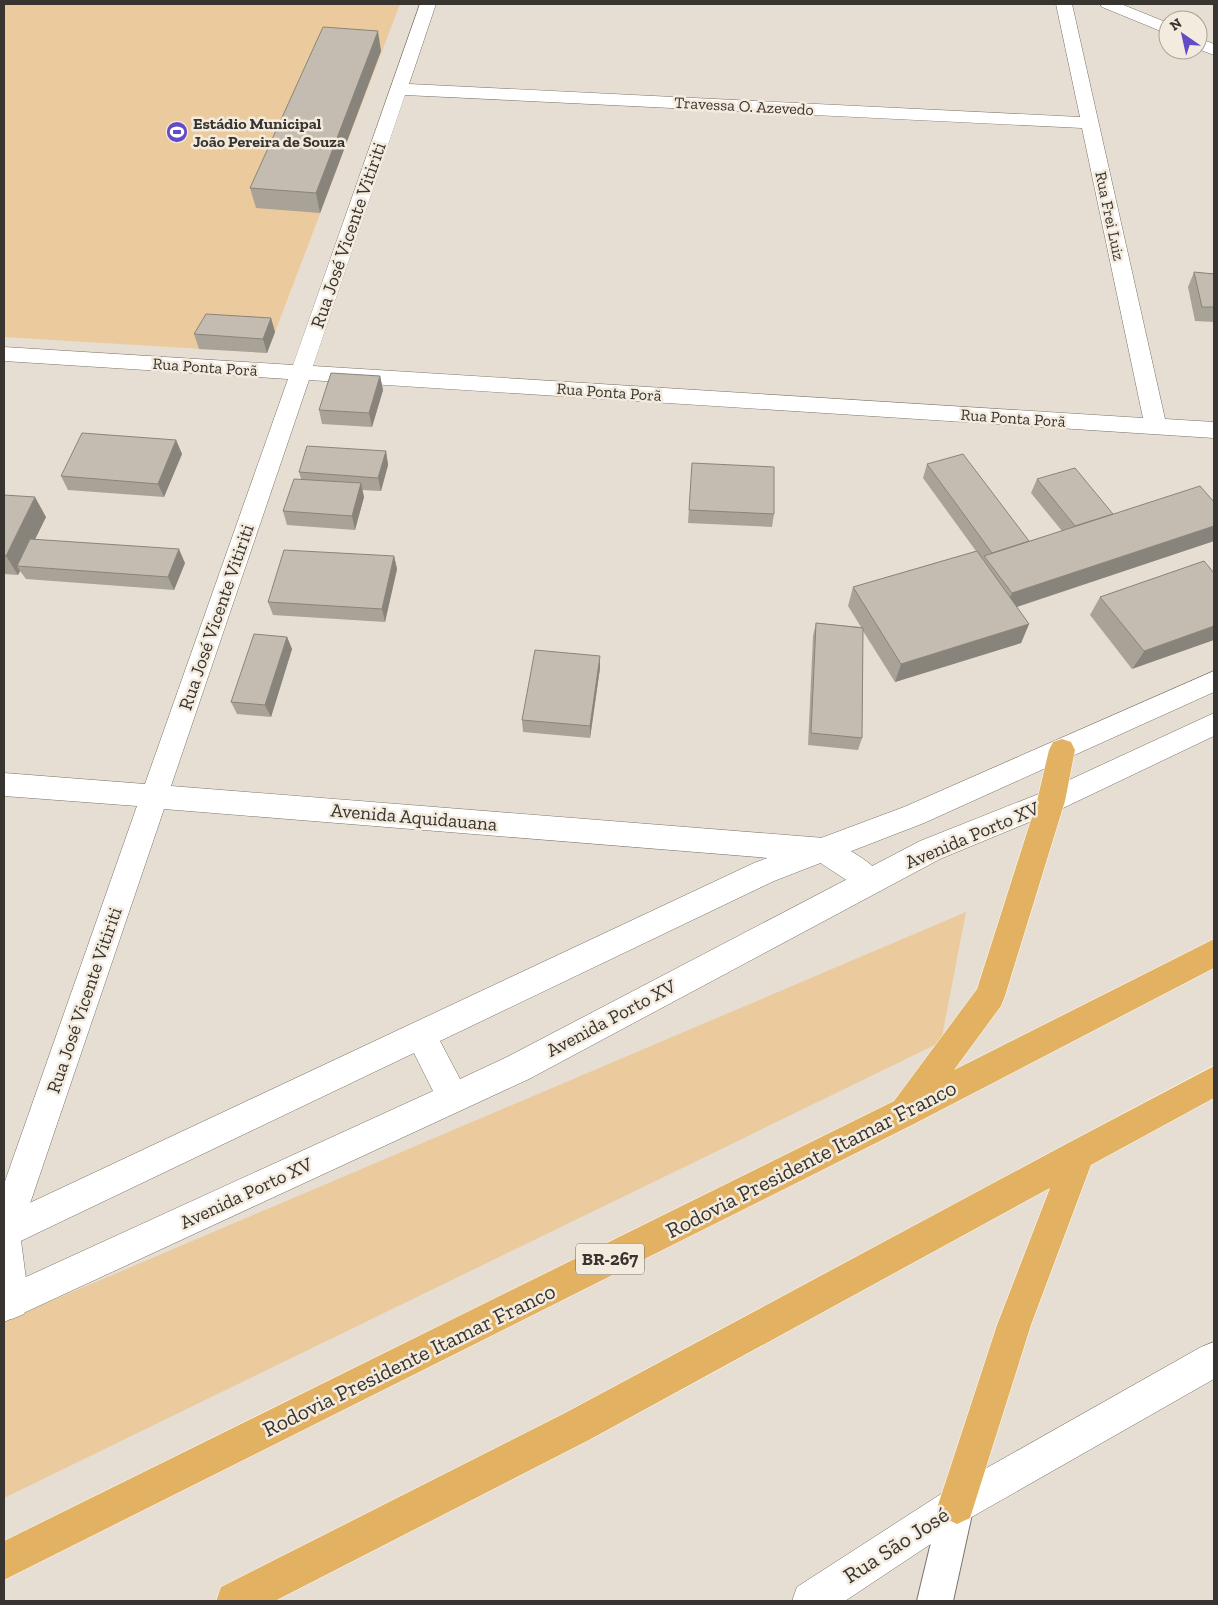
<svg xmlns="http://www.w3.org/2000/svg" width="1218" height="1605" font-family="'Zilla Slab',serif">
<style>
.green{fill:#ebcb9d}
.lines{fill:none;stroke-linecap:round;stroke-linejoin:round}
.service-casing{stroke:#7a7268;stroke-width:2}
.minor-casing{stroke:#7a7268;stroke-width:1}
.tertiary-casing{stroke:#7a7268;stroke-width:1}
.trunk-casing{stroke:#fff;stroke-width:1}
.service{fill:#fff;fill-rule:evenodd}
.minor{fill:#fff;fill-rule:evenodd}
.tertiary{fill:#fff;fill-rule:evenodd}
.trunk{fill:#e2b262;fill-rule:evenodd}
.wall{fill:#a9a297}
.shaded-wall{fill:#89847b}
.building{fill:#c4bcb0;stroke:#89847b}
.labels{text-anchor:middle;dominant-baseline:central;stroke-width:5;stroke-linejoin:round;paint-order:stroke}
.far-street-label{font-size:16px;fill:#38342f;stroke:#f4ebdf}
.far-poi-label{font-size:16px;font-weight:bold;fill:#38342f;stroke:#f4ebdf;text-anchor:start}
.shield{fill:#f4ebdf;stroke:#706b64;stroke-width:1}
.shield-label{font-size:18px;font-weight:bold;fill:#38342f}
.street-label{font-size:19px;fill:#38342f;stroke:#f4ebdf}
.near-street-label{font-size:22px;fill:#38342f;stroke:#f4ebdf}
</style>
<rect width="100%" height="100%" fill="#e6ded2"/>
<!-- green -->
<path class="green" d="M4,4H400L267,353L4,337Z
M966,912L941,1042L4,1498V1321Z"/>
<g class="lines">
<!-- service casing -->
<g class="service-casing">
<path id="service" d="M957,1488L969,1493L974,1505L953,1601H917L940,1505L945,1493Z"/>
</g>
<!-- minor casing -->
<g class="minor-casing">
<path id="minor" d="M420,4H436L409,84L1080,117L1056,4H1072L1165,419L1214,422V438L309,380L171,786L824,838C841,844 877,864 884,880L880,889L870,893L860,889L819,862L164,809L20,1233L29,1302L24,1314L12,1319L4,1316V1184L137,806L4,796V773L145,784L288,379L4,361V347L293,365ZM405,95L1082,128L1143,418L313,366Z
M1100,4H1121L1168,23V34L1102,7Z
M1198,38L1214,44V55L1198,49Z
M1214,1342V1379L970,1518L845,1601H792L797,1587L944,1492L1201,1347Z"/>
</g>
<!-- tertiary casing -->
<g class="tertiary-casing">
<path id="tertiary" d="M1214,671V692L924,823L774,881L440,1041L460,1079L507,1057L920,841L1041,793L1214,713V736L1061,809L940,859L529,1079L4,1322V1287L433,1091L414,1053L4,1249V1215L754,863L904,807Z"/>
</g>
<!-- trunk casing -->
<g class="trunk-casing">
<path id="trunk" d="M1062,739L1071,742L1075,750L1065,801L1005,996L1001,1006L954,1070L1214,939V968L914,1124L4,1580V1541L894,1101L977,989L1037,801L1049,750L1053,742Z
M1214,1066V1098L1091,1165L1031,1325L970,1518L957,1524L944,1518L938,1505L997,1325L1050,1188L589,1440L275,1601H216L221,1587L563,1414L1068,1143Z"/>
</g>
<!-- service -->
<use href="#service" class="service"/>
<!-- minor -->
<use href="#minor" class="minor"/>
<!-- tertiary -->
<use href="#tertiary" class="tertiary"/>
<!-- trunk -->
<use href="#trunk" class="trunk"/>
</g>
<!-- wall -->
<path class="wall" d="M381,51L320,213L256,208L250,188Z
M1194,272L1214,274V322L1195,321L1188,287Z
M271,318L275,332L267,353L199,349L194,334Z
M380,376L383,390L372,427L322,424L319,410Z
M176,440L182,454L164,497L68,490L61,476Z
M386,451L388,465L381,491L362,490L364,497L355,530L287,525L283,511L301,479L299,472Z
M692,463L774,514L772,527L688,523Z
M927,464L1029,541L1062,531L1031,493L1037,479L1113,514L1214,502V541L1017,607L1029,624L1021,643L895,682L863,631L862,738L858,750L808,745L813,636L816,623L861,627L848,606L853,587L976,551L923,478Z
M4,495L46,517L35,539L185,563L174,590L26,579L20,571L18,575L4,574Z
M394,556L397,569L385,622L273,615L268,602Z
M1204,561L1132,669L1090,615L1100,597Z
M287,637L292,649L271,717L237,714L231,702Z
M600,668L590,738L523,732L522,720Z"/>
<!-- shaded-wall -->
<path class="shaded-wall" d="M378,31L381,51L320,213L316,193Z
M271,318L275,332L267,353L263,339Z
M380,376L383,390L372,427L369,413Z
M176,440L182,454L164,497L158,484Z
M386,451L388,465L381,491L378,478Z
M361,483L364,497L355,530L352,516Z
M35,497L46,517L22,566H17L20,571L18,575L6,556Z
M1214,526V541L1004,611L1012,593Z
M179,549L185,563L174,590L168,577Z
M394,556L397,569L385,622L382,609Z
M1029,624L1021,643L895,682L901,664Z
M1214,626V640L1132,669L1144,651Z
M287,637L292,649L271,717L265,705Z
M600,656V668L590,738V726Z"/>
<!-- building -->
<path class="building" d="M323,27L378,31L316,193L250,188Z
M1194,272L1214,274V307H1202Z
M206,314L271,318L263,339L194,334Z
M331,373L380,376L369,413L319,410Z
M82,433L176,440L158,484L61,476Z
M307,446L386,451L378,478L299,472Z
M963,454L1029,541L992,553L927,464Z
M692,463L774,467V514L689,510Z
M1075,468L1113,514L1075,526L1037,479Z
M294,479L361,483L352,516L283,511Z
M1200,486L1214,502V526L1012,593L984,556Z
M4,495L35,497L6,556L4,555Z
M30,539L179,549L168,577L17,566Z
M284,550L394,556L382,609L268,602Z
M977,551L1029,624L901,664L853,587Z
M1204,561L1214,573V626L1144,651L1100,597Z
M816,623L863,628L862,738L811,733Z
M254,634L287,637L265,705L231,702Z
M535,650L600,656L590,726L522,720Z"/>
<!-- icons -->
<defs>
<g id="stadium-disc" transform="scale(1.125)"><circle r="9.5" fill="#614cc5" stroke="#f4ebdf"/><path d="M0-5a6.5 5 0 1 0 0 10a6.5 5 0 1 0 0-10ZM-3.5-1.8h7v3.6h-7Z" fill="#fff"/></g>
</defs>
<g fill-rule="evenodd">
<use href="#stadium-disc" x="177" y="132"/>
</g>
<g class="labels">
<!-- far-street labels -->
<g class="far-street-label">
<text transform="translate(744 106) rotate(3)">Travessa O. Azevedo</text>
<text transform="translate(1110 216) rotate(78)">Rua Frei Luiz</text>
<text transform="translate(205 367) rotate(4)">Rua Ponta Porã</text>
<text transform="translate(609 392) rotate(4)">Rua Ponta Porã</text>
<text transform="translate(1013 418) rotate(4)">Rua Ponta Porã</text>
</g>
<!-- far-poi labels -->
<g class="far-poi-label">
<text x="193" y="123">Estádio Municipal<tspan x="193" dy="18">João Pereira de Souza</tspan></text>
</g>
<!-- shield labels -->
<rect class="shield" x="576" y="1243.5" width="68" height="31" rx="4"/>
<g class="shield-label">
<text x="610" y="1259">BR-267</text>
</g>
<!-- street labels -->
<g class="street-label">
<text transform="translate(348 235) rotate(-71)">Rua José Vicente Vitiriti</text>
<text transform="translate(216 617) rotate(-71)">Rua José Vicente Vitiriti</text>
<text transform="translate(414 817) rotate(5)">Avenida Aquidauana</text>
<text transform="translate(972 835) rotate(-23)">Avenida Porto XV</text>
<text transform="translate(84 1000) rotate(-71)">Rua José Vicente Vitiriti</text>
<text transform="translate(611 1018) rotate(-28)">Avenida Porto XV</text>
<text transform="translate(246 1193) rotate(-25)">Avenida Porto XV</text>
</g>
<!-- near-street labels -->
<g class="near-street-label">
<text transform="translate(811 1159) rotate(-27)">Rodovia Presidente Itamar Franco</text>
<text transform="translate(409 1360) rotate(-26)">Rodovia Presidente Itamar Franco</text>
<text transform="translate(896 1545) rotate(-33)">Rua São José</text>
</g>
</g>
<!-- border -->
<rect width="1218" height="1605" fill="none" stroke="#38342f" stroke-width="10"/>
<!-- north arrow -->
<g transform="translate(1183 35) rotate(326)"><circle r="24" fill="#f4ebdf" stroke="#a9a299"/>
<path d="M0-4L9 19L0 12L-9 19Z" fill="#614cc5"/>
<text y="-8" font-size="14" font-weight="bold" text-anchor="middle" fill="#38342f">N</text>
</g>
</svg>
